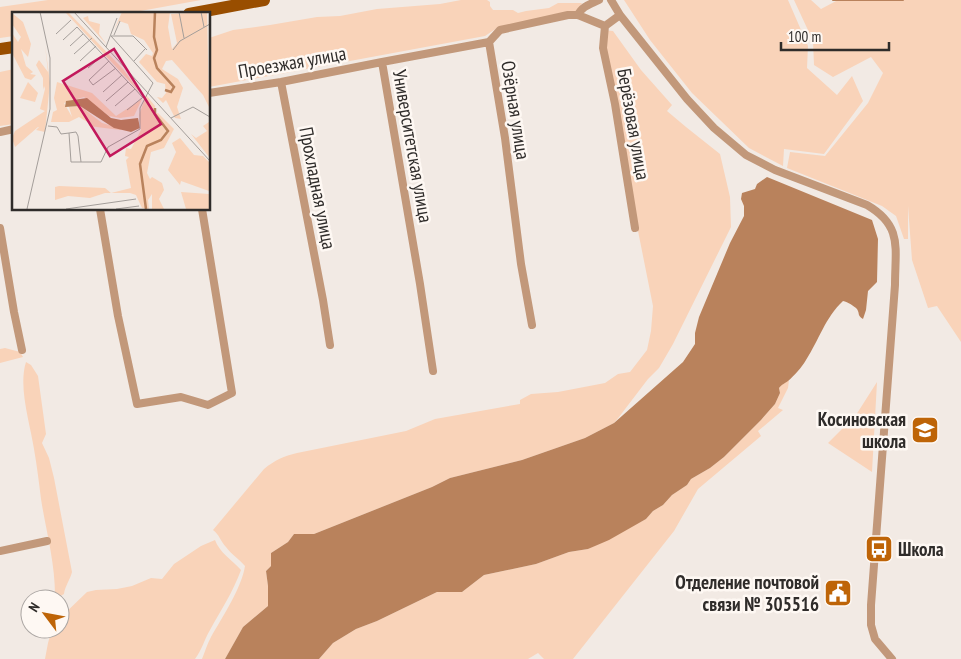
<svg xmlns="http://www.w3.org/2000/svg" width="961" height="659" font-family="'PT Sans Narrow',sans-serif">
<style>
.green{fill:#f9d3b9}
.water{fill:#b9825c}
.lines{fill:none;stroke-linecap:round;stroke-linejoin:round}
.stream{stroke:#b9825c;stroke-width:2}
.street{stroke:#c2987a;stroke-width:8}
.primary{stroke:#994e00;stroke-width:12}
.labels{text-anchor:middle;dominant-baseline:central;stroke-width:5;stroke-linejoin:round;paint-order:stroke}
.street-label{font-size:19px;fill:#2f2c2a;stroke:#fef8f3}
.poi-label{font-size:19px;font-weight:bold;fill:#2f2c2a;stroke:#fef8f3;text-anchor:end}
.inset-river{fill:none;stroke:#b9825c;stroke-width:2.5}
.inset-road{fill:none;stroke:#a49e9a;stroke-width:1}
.view{fill:#c2185b;fill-opacity:0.15;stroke:#c2185b;stroke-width:2.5}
.inset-edge{fill:none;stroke:#2f2c2a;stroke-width:2.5}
</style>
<rect width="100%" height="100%" fill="#f2eae4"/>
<!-- green -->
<path class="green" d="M48,0H201L124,14H14V36L0,38V7Z
M461,0H487L490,2V6L493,10H513L518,13L526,11L549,8L558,3H582L575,14L497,28L485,36L209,87V38L233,30L270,25L317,17L340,16L377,9L440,4Z
M624,0H788L808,46L807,68L837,95L852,76L863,101L824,154L784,149L783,166L749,148L692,93L650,40Z
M794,0H811L821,9L838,0H961V342L937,306L928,308L912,260L908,206V239H904L896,216L882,206L787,168L790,152L825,156L868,103L883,73L871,57L833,77L814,65L813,41Z
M603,30L613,31L641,70L672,105L667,111L686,127L720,154L730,197L731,227L673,344L659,368L648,379L619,417L614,423L585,438L522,460L450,478L432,487L314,534H294L288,542L271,553V566L266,571L268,586V606L243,627L225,659H202C205,652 207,644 211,637C222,618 242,587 245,566C239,559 231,554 226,547C221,542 219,534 213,530L264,469C275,460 284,456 297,453L406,431L435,419L520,404V400L531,394L558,392L605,383L618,374L630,372L647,350L651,331L653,306L632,201Z
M14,69V124L0,126V72Z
M5,348L20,352L23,357L0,363V349Z
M26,362L31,365L38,376L46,434L42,443L49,458L54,478L72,572C70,580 65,586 64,594L59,597L55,595C55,562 46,531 41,499C39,483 37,466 34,449C30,423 18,387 26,362Z
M789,380L788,388L778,408L783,410L758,431L761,436L698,489L674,531L573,659H544L538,653L528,659H319L333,643L356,629L377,621L437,592H462L484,575L536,564L569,552L588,549L646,519L653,511L663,505L672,495L687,485L691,479L710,468L724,457L761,420L775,404L780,393L779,388L782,384Z
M877,382L872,472L828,443L856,415Z
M215,540C219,552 232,560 241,570C233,592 221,610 210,630C204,640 202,650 195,659H45L48,643L52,629H60V618L87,592L96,590L117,589L132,586L151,578L162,579L174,564L201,546Z"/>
<!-- water -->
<path class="water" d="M767,177L872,220L878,239L877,282L868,291L866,310L863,319C857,315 860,314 857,309C854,306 848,302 843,301C825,318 819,340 806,360C802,367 794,376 788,381C784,384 782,384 779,388L780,393L775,404L761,420L724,457L710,468L691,479L687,485L672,495L663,505L653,511L646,519L609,540L588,549L569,552L536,564L484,575L462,592H437L377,621L356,629L333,643L319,659H225L243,627L268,606V586L266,571L271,566V553L288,542L294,534H314L432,487L450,478L522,460L585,438L614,423L683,362L695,344V333L699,317L730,243L744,216V206L741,199L742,193L755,189L757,184Z"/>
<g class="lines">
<!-- stream -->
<path class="stream" d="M833,0H903"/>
<!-- street -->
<path class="street" d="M611,0L620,15L687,99L714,128L746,155L775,170L867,205C903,226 895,248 895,285L871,605V625L875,639L892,659
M578,15C582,6 591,4 599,0
M605,26L603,48L615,104L635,228
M281,82L323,300L330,345
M209,93L281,82L382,62
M0,132L14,129
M100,209L118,316L137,404L181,397L208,405L232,393L202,209
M0,228L14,312L22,350
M532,325L521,264L505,138L489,42L500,30L568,15H578L605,26L620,15
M433,371L420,284L382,62L489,42
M0,551L47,541"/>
<!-- primary -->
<path class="primary" d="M189,14L264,0
M0,49L14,47"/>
</g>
<!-- icons -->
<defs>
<g id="school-square" transform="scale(1.4375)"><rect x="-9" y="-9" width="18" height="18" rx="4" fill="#be6407" stroke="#fef8f3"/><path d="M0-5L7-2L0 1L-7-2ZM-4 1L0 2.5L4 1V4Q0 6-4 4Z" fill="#fff"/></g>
<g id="bus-square" transform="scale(1.4375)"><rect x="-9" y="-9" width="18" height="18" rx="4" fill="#be6407" stroke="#fef8f3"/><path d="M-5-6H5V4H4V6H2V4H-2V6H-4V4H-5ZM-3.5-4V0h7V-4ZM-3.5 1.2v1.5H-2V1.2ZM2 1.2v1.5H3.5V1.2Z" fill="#fff"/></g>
<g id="civic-square" transform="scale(1.4375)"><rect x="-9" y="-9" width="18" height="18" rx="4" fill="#be6407" stroke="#fef8f3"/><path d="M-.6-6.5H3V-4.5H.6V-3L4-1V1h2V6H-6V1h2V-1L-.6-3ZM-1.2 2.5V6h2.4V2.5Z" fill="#fff"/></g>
</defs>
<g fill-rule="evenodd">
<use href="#school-square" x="925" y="430"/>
<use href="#bus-square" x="879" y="549"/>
<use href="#civic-square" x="838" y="593"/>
</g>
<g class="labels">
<!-- street labels -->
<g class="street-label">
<text transform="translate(292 62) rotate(-10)">Проезжая улица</text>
<text transform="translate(516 110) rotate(81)">Озёрная улица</text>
<text transform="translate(634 124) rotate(80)">Берёзовая улица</text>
<text transform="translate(413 146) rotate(80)">Университетская улица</text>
<text transform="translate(318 188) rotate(79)">Прохладная улица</text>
</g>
<!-- poi labels -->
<g class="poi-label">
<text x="906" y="419">Косиновская<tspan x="906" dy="22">школа</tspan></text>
<text x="898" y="549" text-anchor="start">Школа</text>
<text x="819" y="582">Отделение почтовой<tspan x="819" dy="22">связи № 305516</tspan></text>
</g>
</g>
<!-- overview -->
<g transform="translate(12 12)">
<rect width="198" height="198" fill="#f2eae4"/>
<path d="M56,0L111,57L130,83L54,1ZM110,0H158L156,15L160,37L165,31L159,2L195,0L197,95L191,83L160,48L154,49L150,57L166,67L171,76L165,95L169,107L163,106L154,88L151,91L145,85L150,86L154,81L153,72L145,70L127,50L134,42L140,44L141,41L132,28L119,22L116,12L107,9L102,18ZM0,1L11,10L19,32L16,45L9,37L14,54L21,60L18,62L24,63L19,68L13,66L0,41V21L6,30L9,25L0,12ZM76,4L77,9L88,12L87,22L95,33L71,6ZM33,33L38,71L33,120L24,118L27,115H26L3,135L0,126L3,119L33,99L28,97L33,77L32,74L31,78V66L24,53L27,48L36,60ZM16,70L26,81L23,90L8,86ZM45,70L80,81L104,104L130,87L122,104L108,106L97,104L72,85L52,91L60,105L57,95L68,94L90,111L111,117L108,118L77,114V111L67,105L57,110H39L41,100L45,98L42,86ZM134,83L143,94L142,102L146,101L162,117L152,136L139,140L135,161L138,167L140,165L150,171L152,178L147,187L152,197H140V182L136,188L137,197L130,196L124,183L118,181H93L78,186L56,184L43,188V175L47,174L93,176L99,181L119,176L114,148L117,145L113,144L114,136L119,137L129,118L127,103ZM197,110V145L179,122L184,126L195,119L191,114ZM168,126L182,143L191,144L197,150V179L169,169L168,173L156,158L164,140L160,131ZM169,180L197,182V197H174Z" fill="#f9d3b9"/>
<path d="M75,86L99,106L109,108L126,106L128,116L119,120L102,116L68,94L53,95L54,89Z" fill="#b9825c"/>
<path class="inset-river" d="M143,0L142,25L145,38L142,46L145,56L162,75L159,80L153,78M134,197L128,152L135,134L149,128L156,119L143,102V96"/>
<path class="inset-road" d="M62,0L198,149M167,0L172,26M189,0L192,15M44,22L59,8M102,23L108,9M99,24H121L135,38M51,28L65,15L116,70M58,34L71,22M94,35L105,6M161,38L168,29L198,12M62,42L80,26M68,49L84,34M97,49L77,68L81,73L104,56M122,49L133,37M76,56L91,43M91,80L110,63M94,89L116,70L123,77M103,94L123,77L131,86M115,98L130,86M159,106L181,95L198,105M36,114L45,115L49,122L57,121L59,150H89L96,135L128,117V96L141,71L99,24M57,121L64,120L66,124L69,150M15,197L38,97V46L28,0M54,197L124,187M104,197L127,194"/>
<path class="view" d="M102,37L149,112L98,144L51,69Z"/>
<rect width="198" height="198" class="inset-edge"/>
</g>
<!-- north arrow -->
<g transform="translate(45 614) rotate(302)"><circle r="24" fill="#fef8f3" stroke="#aba6a3"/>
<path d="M0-4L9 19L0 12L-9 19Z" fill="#be6407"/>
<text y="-8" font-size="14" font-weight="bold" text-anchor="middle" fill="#2f2c2a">N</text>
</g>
<!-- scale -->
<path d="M781 42v8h108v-8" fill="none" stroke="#2f2c2a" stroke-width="2.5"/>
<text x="788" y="42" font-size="15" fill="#2f2c2a" stroke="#fef8f3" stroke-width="4" paint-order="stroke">100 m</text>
</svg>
